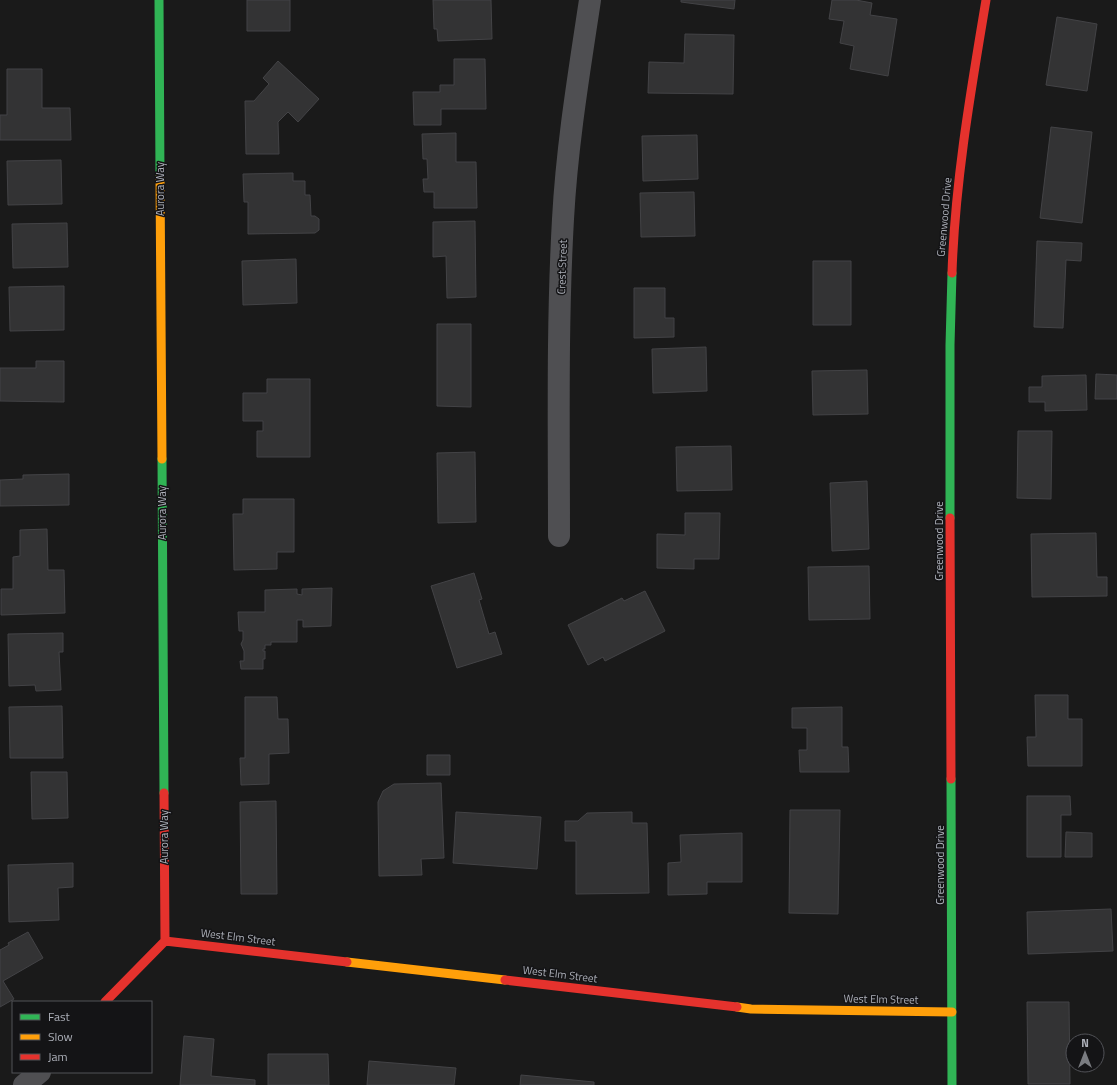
<svg xmlns="http://www.w3.org/2000/svg" width="1117" height="1085" font-family="'Titillium Web',sans-serif">
<style>
.building{fill:#333334;stroke:#434346}
.lines{fill:none;stroke-linecap:round;stroke-linejoin:round}
.street{stroke:#4f4f52;stroke-width:22}
.fast{stroke:#30b455;stroke-width:9}
.slow{stroke:#ff9f0a;stroke-width:9}
.jam{stroke:#e5322d;stroke-width:9}
.labels{text-anchor:middle;dominant-baseline:central;stroke-width:3;stroke-linejoin:round;paint-order:stroke}
.street-label{font-size:11px;fill:#adb0b9;stroke:#141416}
</style>
<rect width="100%" height="100%" fill="#1a1a1a"/>
<!-- building -->
<path class="building" d="M247,0H290V31H247Z
M433,0H491L492,39L438,41L437,29H434Z
M681,0H735L734,9L681,2Z
M832,0H856L872,3L870,15L897,19L888,76L850,69L854,46L840,43L844,21L829,19Z
M1057,17L1097,24L1087,91L1046,85Z
M685,34L734,35L733,94L648,93L649,62L684,63Z
M454,59H485L486,109H441V125H414L413,92H440V85H454Z
M278,61L319,99L298,122L288,112L278,122L279,154H246L245,101H254L269,84L263,78Z
M7,69H42V108H70L71,140H0V115H7Z
M1051,127L1092,132L1082,223L1040,218Z
M456,133V162H476L477,208H434V192H424L423,179H428L427,159H423L422,134Z
M697,135L698,179L643,181L642,136Z
M61,160L62,204L8,205L7,161Z
M293,173V181H305V195H310L311,216H315L319,219V230L315,233L248,234V202H244L243,174Z
M694,192L695,236L641,237L640,193Z
M475,221L476,297L447,298L446,256L433,257V222Z
M67,223L68,267L13,268L12,224Z
M1037,241L1082,243L1081,261L1066,260L1063,328L1034,327Z
M296,259L297,303L243,305L242,261Z
M813,261H851V325H813Z
M64,286V330L10,331L9,287Z
M634,288H665V318H674V337L634,338Z
M437,324H471V407L437,406Z
M706,347L707,391L653,393L652,349Z
M36,361H64V402L0,401V368H36Z
M867,370L868,414L813,415L812,371Z
M1096,374L1117,375V399H1095Z
M1086,375L1087,410L1045,411V402H1029V387H1042V376Z
M267,379H310V457H257V431H263V421H243V393H267Z
M1018,431H1052L1051,499L1017,498Z
M731,446L732,490L677,491L676,447Z
M475,452L476,522L438,523L437,453Z
M69,474V505L0,506V480L23,479V475Z
M867,481L869,549L832,551L830,483Z
M243,499H294V552H277V569L234,570L233,514H243Z
M685,513H720L719,559H694V569L657,568V534L685,535Z
M47,529L48,570H64L65,613L1,615V589H13V557L20,556V530Z
M1096,533L1097,577H1107V596L1032,597L1031,534Z
M869,566L870,619L809,620L808,567Z
M474,573L482,599L479,600L489,634L495,632L502,654L457,668L431,586Z
M332,588L331,626L303,627V620H297V642H271V645H265V649H263V651H265V659H263V669H241L240,661H244V651L241,644L243,640V631H239L238,612H265V590L297,589V594L302,595V589Z
M645,591L665,631L605,661L603,657L588,665L568,625L622,598L624,601Z
M63,633V652H59L61,690L36,691L35,685L9,686L8,634Z
M1035,695H1068V719H1082V766H1028L1027,737H1036Z
M245,697H277L278,719H288L289,753L269,754V784L241,785L240,758H245Z
M62,706L63,758H10L9,707Z
M842,707V747H848L849,772H800L799,750H807V728H792V708Z
M427,755H450V775H427Z
M31,772H67L68,818L32,819Z
M441,783L444,858L421,859L422,875L379,876L378,802L383,791L394,784Z
M1027,796H1070L1071,815H1061V857H1027Z
M276,801L277,894H241L240,802Z
M790,810H840L838,914L789,913Z
M456,812L541,817L537,869L453,863Z
M632,812V823H647L649,893L576,894V841H565V821H578L587,813Z
M1066,832L1092,833V857H1065Z
M742,833V882H707V894L668,895V863L681,862L680,835Z
M73,863V887L58,888L59,920L9,922L8,865Z
M1111,909L1113,951L1028,954L1027,912Z
M28,932L43,958L3,981L14,999L0,1007V950L9,945L8,943Z
M1027,1002H1069L1070,1084H1028Z
M184,1036L214,1039L211,1076L255,1080V1085H180Z
M268,1054H328L329,1085H268Z
M369,1061L456,1068L454,1085H367Z
M521,1075L594,1082V1085H520Z"/>
<g class="lines">
<!-- street -->
<path class="street" d="M559,536C559,430 557,325 563,219C567,145 579,73 590,0
M24,1085L40,1072"/>
<!-- fast -->
<path class="fast" d="M159,0L160,177
M162,459L164,793
M950,518V345L952,273
M951,779L952,1085"/>
<!-- slow -->
<path class="slow" d="M160,177L162,459
M347,962L505,980
M737,1007L751,1009L952,1012"/>
<!-- jam -->
<path class="jam" d="M952,273C955,181 971,90 986,0
M950,518L951,779
M165,941L347,962
M505,980L737,1007
M105,1002L165,941L164,793"/>
</g>
<g class="labels">
<!-- street labels -->
<g class="street-label">
<text transform="translate(160 189) rotate(-90)">Aurora Way</text>
<text transform="translate(944 217) rotate(-85)">Greenwood Drive</text>
<text transform="translate(562 267) rotate(-88)">Crest Street</text>
<text transform="translate(162 513) rotate(-90)">Aurora Way</text>
<text transform="translate(939 541) rotate(-90)">Greenwood Drive</text>
<text transform="translate(164 837) rotate(-90)">Aurora Way</text>
<text transform="translate(940 865) rotate(-90)">Greenwood Drive</text>
<text transform="translate(238 937) rotate(7)">West Elm Street</text>
<text transform="translate(560 974) rotate(7)">West Elm Street</text>
<text transform="translate(881 999) rotate(1)">West Elm Street</text>
</g>
</g>
<!-- legend -->
<rect x="12" y="1001" width="140" height="72" fill="#141416" stroke="#515257"/>
<rect x="20" y="1014" width="20" height="6" fill="#30b455" stroke="#515257"/>
<text x="48" y="1021" font-size="12" fill="#adb0b9">Fast</text>
<rect x="20" y="1034" width="20" height="6" fill="#ff9f0a" stroke="#515257"/>
<text x="48" y="1041" font-size="12" fill="#adb0b9">Slow</text>
<rect x="20" y="1054" width="20" height="6" fill="#e5322d" stroke="#515257"/>
<text x="48" y="1061" font-size="12" fill="#adb0b9">Jam</text>
<!-- north arrow -->
<g transform="translate(1085 1053)"><circle r="19" fill="#141416" stroke="#515257"/>
<path d="M0-3L7 15L0 10L-7 15Z" fill="#7a7c81"/>
<text y="-6" font-size="11" font-weight="bold" text-anchor="middle" fill="#adb0b9">N</text>
</g>
</svg>
